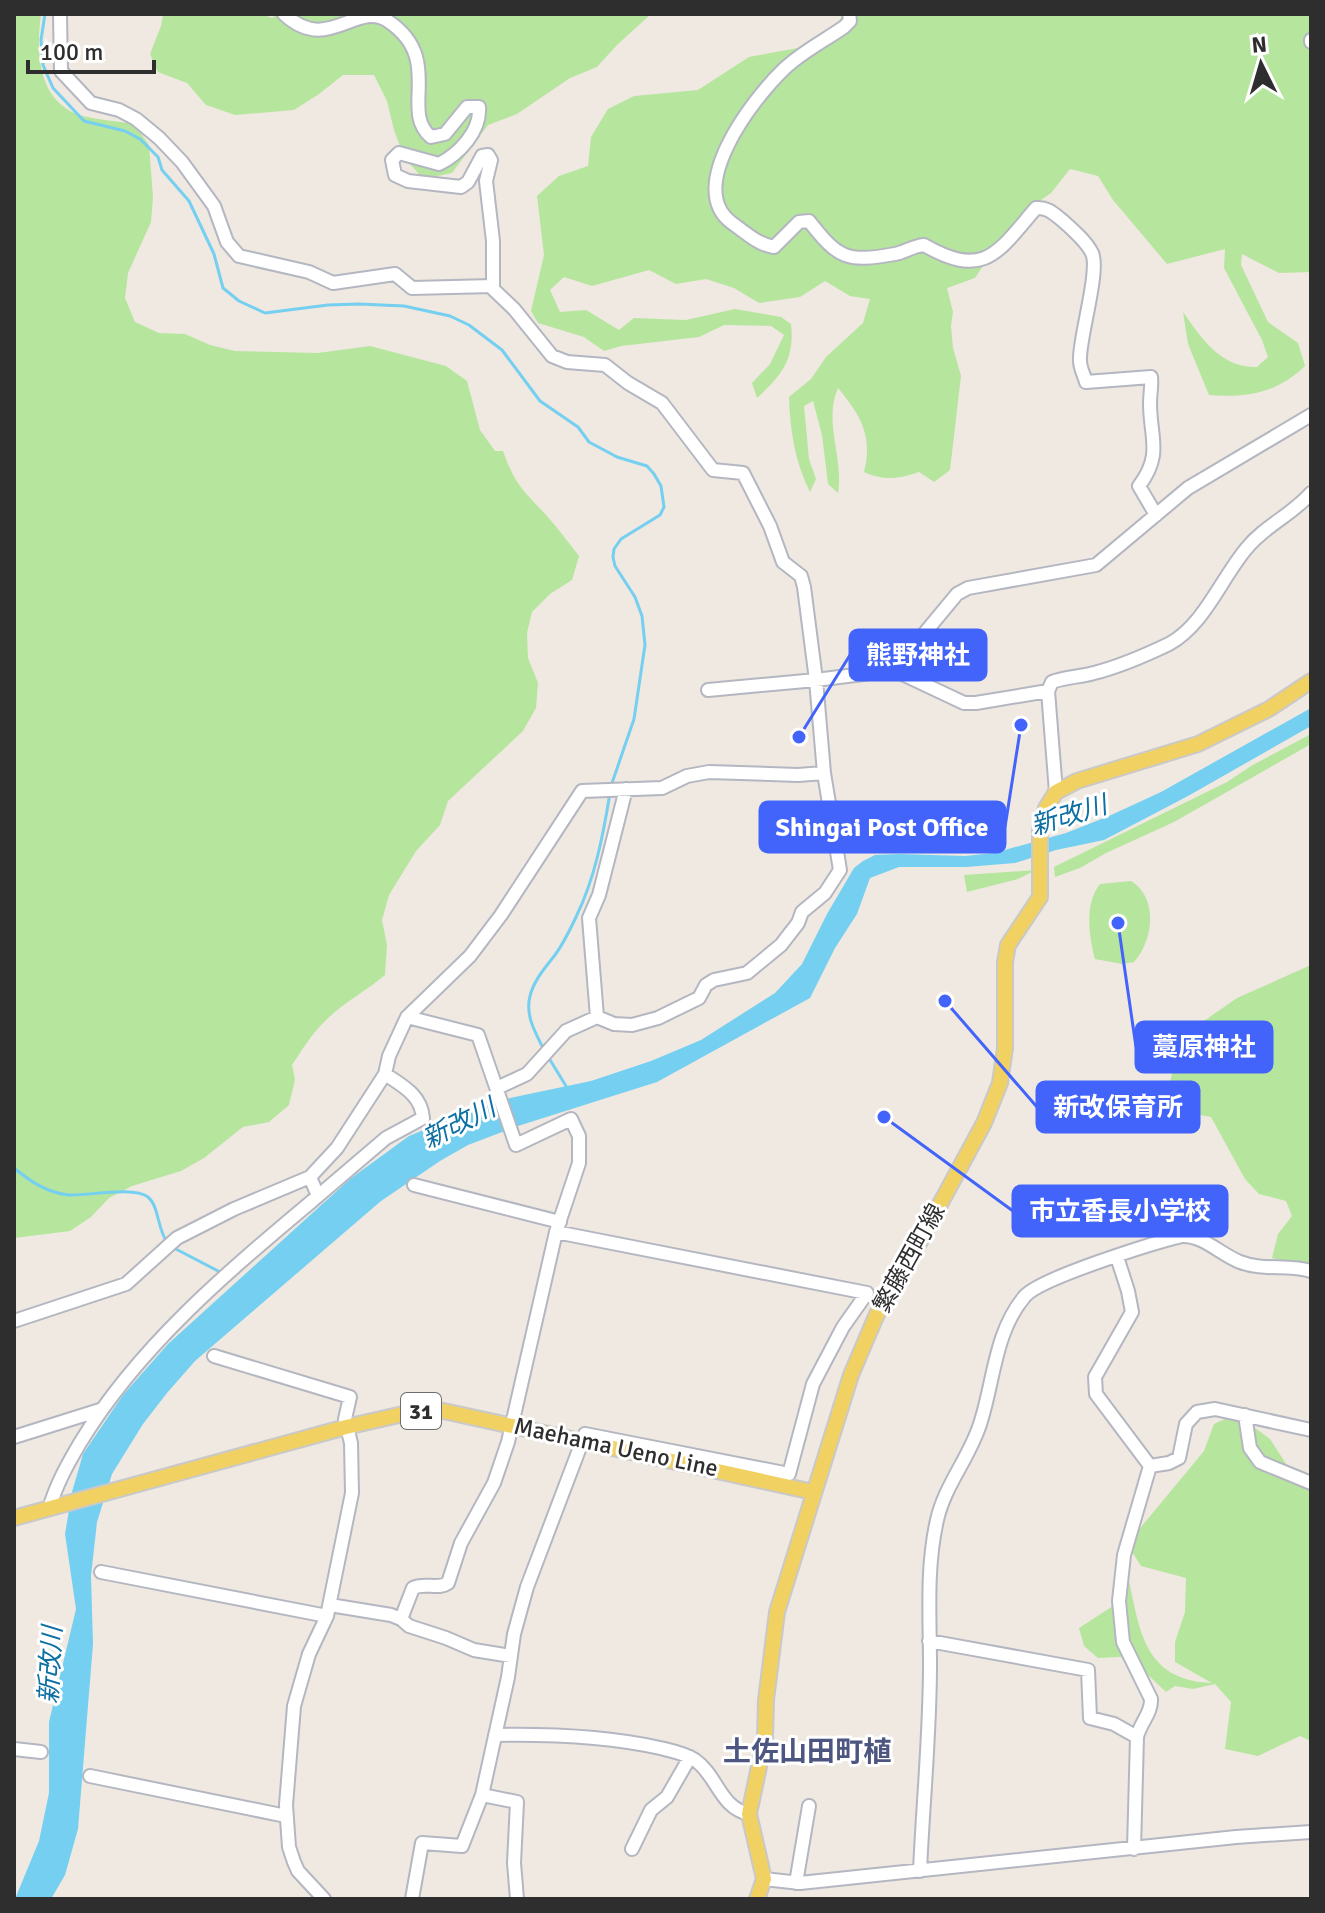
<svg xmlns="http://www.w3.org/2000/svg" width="1325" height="1913" font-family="Signika,'Noto Sans JP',sans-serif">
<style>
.green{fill:#b6e59e}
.water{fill:#75cff0}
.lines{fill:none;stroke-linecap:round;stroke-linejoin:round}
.stream{stroke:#75cff0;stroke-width:3}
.minor-casing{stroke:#b4b7c1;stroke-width:16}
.major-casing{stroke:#c9c9c9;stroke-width:18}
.minor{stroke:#fff;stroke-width:12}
.major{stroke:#f2d163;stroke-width:14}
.labels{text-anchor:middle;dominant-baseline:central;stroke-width:6;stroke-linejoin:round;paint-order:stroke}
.shield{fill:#fff;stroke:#6d6d6d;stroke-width:2}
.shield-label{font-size:22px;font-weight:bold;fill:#2e2e2e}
.street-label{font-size:24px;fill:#2e2e2e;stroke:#fff}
.water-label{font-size:26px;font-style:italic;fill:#0d6fa3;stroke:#fff}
.quarter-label{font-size:28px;font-weight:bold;fill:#4d5680;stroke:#fff}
.leader{fill:none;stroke:#4264fb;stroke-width:3}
.callout-dot{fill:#4264fb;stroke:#fff;stroke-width:3}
.callout{fill:#4264fb;stroke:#4264fb;stroke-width:3}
.callout-label{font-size:26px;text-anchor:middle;font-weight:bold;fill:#fff}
</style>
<rect width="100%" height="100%" fill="#efe9e1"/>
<!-- green -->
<path class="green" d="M14,14H41C36,52 37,103 83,116C99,120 117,121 134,124L149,145L153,197L151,222L128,273L125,298L135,322L159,333L185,334L210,345L235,351L318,353L370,346L446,366L467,381L480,430L495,451H503C515,485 523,490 546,515C558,528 568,542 579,556L572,580L550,594L532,612L527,633L528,658L538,683L536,708L523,731L448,801L440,825L416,851L389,895L382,920L387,945L385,975C365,992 341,1004 323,1023C311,1035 302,1050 292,1065L295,1080L289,1105L269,1122L243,1127L204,1158L181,1171L132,1186L109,1198L91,1217L70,1231L14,1238Z
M163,14H261L272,18L278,14H651L617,45L597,67L570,78L517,114L488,125L452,173L423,179L404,157L394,130L387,101L374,75H343L319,94L294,110L235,115L206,105L187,83L158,72L150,54L161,26Z
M842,14H1311V272L1279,273L1242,254L1241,265L1268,322L1298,343L1305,366C1277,393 1247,398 1209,395L1188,344L1183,312C1202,339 1221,368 1257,367L1268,357L1262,340L1224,268L1225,249L1167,264L1113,200L1098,176L1070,169L1051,193L1027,210L1017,238L991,254L975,278L947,288L953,312L951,326L953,348L961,376L950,470L934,482L919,472C899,479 884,481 864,472C873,436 861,416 838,388C823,422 844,458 838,493L828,484L822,435L813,401L804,406L809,459L816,479L810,492C795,462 790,431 789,397L811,379L826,357L863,323L870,299L850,296L825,281L800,297L759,303L734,288L706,279L676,284L649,270L592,286L564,277L550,290L560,312L586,310L619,330L634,318L686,320L735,309L781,317L791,324C795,359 782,375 757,398L752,383L770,364L784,335L771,326L724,325L699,337L621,346L604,351L584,337L538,323L531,311L544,255L537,196L559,176L588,166L591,137L608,109L634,96L698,90L749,57L809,46L836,35Z
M1311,734V744L1174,822L1106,853L1080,868L1055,877L1054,867L1227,782L1251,766Z
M1036,870L1018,879L967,892L964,875Z
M1131,881C1158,897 1154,940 1134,962L1122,964L1095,959C1089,936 1084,904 1100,884Z
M1311,965V1265L1306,1266L1272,1258L1278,1234L1292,1216L1286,1201L1259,1194L1245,1179L1211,1117L1180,1111L1167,1100L1173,1067L1201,1023L1237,998Z
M1236,1414L1270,1439L1290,1470L1311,1477V1741L1300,1736L1258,1756L1225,1749L1231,1702L1215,1684L1193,1689L1175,1686L1166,1692L1147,1674L1136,1656L1098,1658L1084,1646L1079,1628L1113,1606L1120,1599L1127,1572C1140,1629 1142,1680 1212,1683L1175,1662V1642L1185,1612L1186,1578L1141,1566L1127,1544L1204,1451L1214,1424Z"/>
<!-- water -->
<path class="water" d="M1311,708V726L1188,796L1104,840L1056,850L1015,863L966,867H899L870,878L857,914L835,948L810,998L657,1082L518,1126L468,1145L440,1161L381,1201L195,1361L167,1393L143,1424L112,1474L97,1522L91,1576L93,1644L78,1829L65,1875L51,1899H15L39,1841L49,1793V1722L76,1609L65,1534L72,1492L83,1454L123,1395L168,1344L350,1179L409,1136L452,1118L510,1098L591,1081L651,1061L701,1040L775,993L802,964L827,914L854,868L863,861L875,855L899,854L965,856L994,853L1066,833L1109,816L1161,792Z"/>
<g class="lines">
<!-- stream -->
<path class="stream" d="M45,14L41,40L43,65L53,88L84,121L125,131L140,139L158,157L162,170L189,201L214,254L223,288L239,301L265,313L328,305L359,304L404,306L450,316L469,325L502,350L540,401L578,427L589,442L617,457L647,466L654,474L661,486L664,507L660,515L621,539L614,549L613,557L615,566L635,597L642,616L645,645L634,719L611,786
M543,1048C535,1032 525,1015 530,996C534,980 545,968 555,955C563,944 570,930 576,917C595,878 603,836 610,793
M547,1055L566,1086
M14,1168C30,1181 47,1193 69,1195C88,1196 133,1186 148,1197C159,1206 157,1228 167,1242
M172,1247L222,1273"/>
<!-- minor casing -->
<g class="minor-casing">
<path id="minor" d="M60,14L61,71L91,103L119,110L136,119L159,138L182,162L214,206L227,242L239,256L309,272L333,283L395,274L412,288L493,286
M284,14C328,55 356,0 388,21C445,59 399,111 431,137L445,134L467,107H479C481,131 459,154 439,164L399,153L392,160L395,175L408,181L461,187L468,182L482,156L488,155L491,160L486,181L493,241V289L514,309L552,356L567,362L605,365L628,383L662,403L713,470L743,473L770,526L783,562L801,576L804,587L816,680L824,773L840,870L825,893L802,912L798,923L781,945L747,973L714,980L706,985L699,998L658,1018L632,1025L614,1024L597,1017L566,1031L527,1074L497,1088
M849,14L850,21L844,27C824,41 800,53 783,70C753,99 684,188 732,223C746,233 759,245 774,247L799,222L809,221C838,258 846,263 895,254C905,252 913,246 924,245C985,280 998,252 1036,208C1048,207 1054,214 1063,221C1073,230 1086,241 1092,253C1100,270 1080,335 1080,358C1079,367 1084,374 1086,382L1151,377C1152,386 1150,394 1150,403C1150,438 1163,454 1139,486L1156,515
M1311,40V42
M894,670L957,594L968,588L1096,565L1188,488L1311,415
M708,690L816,680L894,670L964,703H976L1048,691
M1056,792L1048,691L1052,682C1065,677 1080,677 1094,673C1118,667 1146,655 1169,644C1204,625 1221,579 1246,549C1264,526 1292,515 1311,493
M597,1017L589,918L599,895L626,789
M414,1185L560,1222
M318,1196L386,1138L423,1118C421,1095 403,1086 385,1074
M1117,1257L1128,1291L1132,1312L1095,1377L1096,1394L1150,1466
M14,1321L126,1284L177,1238L234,1209L310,1177L337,1148L385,1074L389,1056L407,1017L470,956L501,915L582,791L662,788L687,776L709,772L798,775L824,773
M214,1356L350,1397L345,1419L351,1443L352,1493L327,1616L309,1654L294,1706L286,1805L289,1847L294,1862L298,1871L324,1899
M1245,1415L1250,1448L1260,1462L1311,1483
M14,1437L100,1410
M1150,1466L1169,1463L1179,1458L1186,1424L1197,1412L1215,1409L1311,1430
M49,1509C56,1485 67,1465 80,1443C140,1344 231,1269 318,1196L310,1177
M101,1572L327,1616
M330,1605L391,1615L401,1619L413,1588C424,1582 438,1590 448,1583L461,1543L494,1483L508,1442L556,1232L579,1163V1136L571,1119L516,1145L478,1035L407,1017
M401,1619L409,1626L446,1638L474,1650L511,1656
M929,1641L1088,1670L1090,1718L1114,1724L1137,1737
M495,1735C551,1734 606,1736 660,1748C672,1751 684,1753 695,1760C717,1775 720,1808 749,1814
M14,1749L41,1752
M90,1776L286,1816
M632,1849L651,1810L667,1797L690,1757
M1134,1849L1137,1737C1140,1723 1152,1713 1151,1699L1123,1642L1119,1601L1124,1555L1150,1466
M920,1871C923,1802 930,1734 930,1665C930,1616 926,1569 937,1520C945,1484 971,1456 981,1421C994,1380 995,1331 1025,1296C1041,1278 1153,1243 1182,1236C1203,1235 1220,1254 1240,1262C1263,1271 1288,1264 1311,1271
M764,1879L800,1883L1236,1837L1311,1832
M796,1883L809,1806
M412,1899L422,1843L462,1846L482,1795
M517,1899L514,1863L517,1802L482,1795L508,1677L514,1634L527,1587L585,1434L789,1474L813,1384L843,1327L867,1293L556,1232"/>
</g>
<!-- major casing -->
<g class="major-casing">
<path id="major" d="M14,1518L346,1427L412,1412L439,1410L813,1492
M757,1899L764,1879L749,1814L765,1738L766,1700L777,1612L851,1375L877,1314L892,1293L984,1123L1000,1083L1005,1048V962L1008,945L1040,897V831L1046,808L1056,792L1077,781L1198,744L1269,709L1311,681"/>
</g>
<!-- minor -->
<use href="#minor" class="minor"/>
<!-- major -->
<use href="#major" class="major"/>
</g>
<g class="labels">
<!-- shield labels -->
<rect class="shield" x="401" y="1393" width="40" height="36" rx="6"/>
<g class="shield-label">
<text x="421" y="1411">31</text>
</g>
<!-- street labels -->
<g class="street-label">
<text transform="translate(909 1258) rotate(-61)">繁藤西町線</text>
<text transform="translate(616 1447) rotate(12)">Maehama Ueno Line</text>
</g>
<!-- water labels -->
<g class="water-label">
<text transform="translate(1069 816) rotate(-17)">新改川</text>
<text transform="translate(459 1124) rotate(-27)">新改川</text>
<text transform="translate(51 1665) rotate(-87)">新改川</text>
</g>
<!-- quarter labels -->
<g class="quarter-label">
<text x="807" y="1752">土佐山田町植</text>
</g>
</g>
<!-- callouts -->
<path class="leader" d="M799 737L850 655M1021 725L1005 827M1118 923L1136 1047M945 1001L1037 1107M884 1117L1013 1211"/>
<g class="callout-dot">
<circle cx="799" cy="737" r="8"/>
<circle cx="1021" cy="725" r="8"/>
<circle cx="1118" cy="923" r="8"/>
<circle cx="945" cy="1001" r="8"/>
<circle cx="884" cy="1117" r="8"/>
</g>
<g class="callout">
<rect x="850" y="630" width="136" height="50" rx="8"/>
<rect x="760" y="802" width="245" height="50" rx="8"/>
<rect x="1136" y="1022" width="136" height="50" rx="8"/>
<rect x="1037" y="1082" width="162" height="50" rx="8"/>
<rect x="1013" y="1186" width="214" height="50" rx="8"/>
</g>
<g class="callout-label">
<text x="918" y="664">熊野神社</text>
<text x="882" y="836">Shingai Post Office</text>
<text x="1204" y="1056">藁原神社</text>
<text x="1118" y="1116">新改保育所</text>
<text x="1120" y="1220">市立香長小学校</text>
</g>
<!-- border -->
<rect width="1325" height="1913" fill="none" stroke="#2e2e2e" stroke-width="32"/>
<!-- north arrow -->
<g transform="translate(1261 64) rotate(355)" stroke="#ffffff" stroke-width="6" paint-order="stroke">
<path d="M0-6L14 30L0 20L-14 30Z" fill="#2e2e2e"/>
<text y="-12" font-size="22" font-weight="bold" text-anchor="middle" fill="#2e2e2e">N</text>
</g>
<!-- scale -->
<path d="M28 60v12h126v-12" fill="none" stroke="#2e2e2e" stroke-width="4"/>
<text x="40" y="60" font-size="24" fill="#2e2e2e" stroke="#ffffff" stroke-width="6" paint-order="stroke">100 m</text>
</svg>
